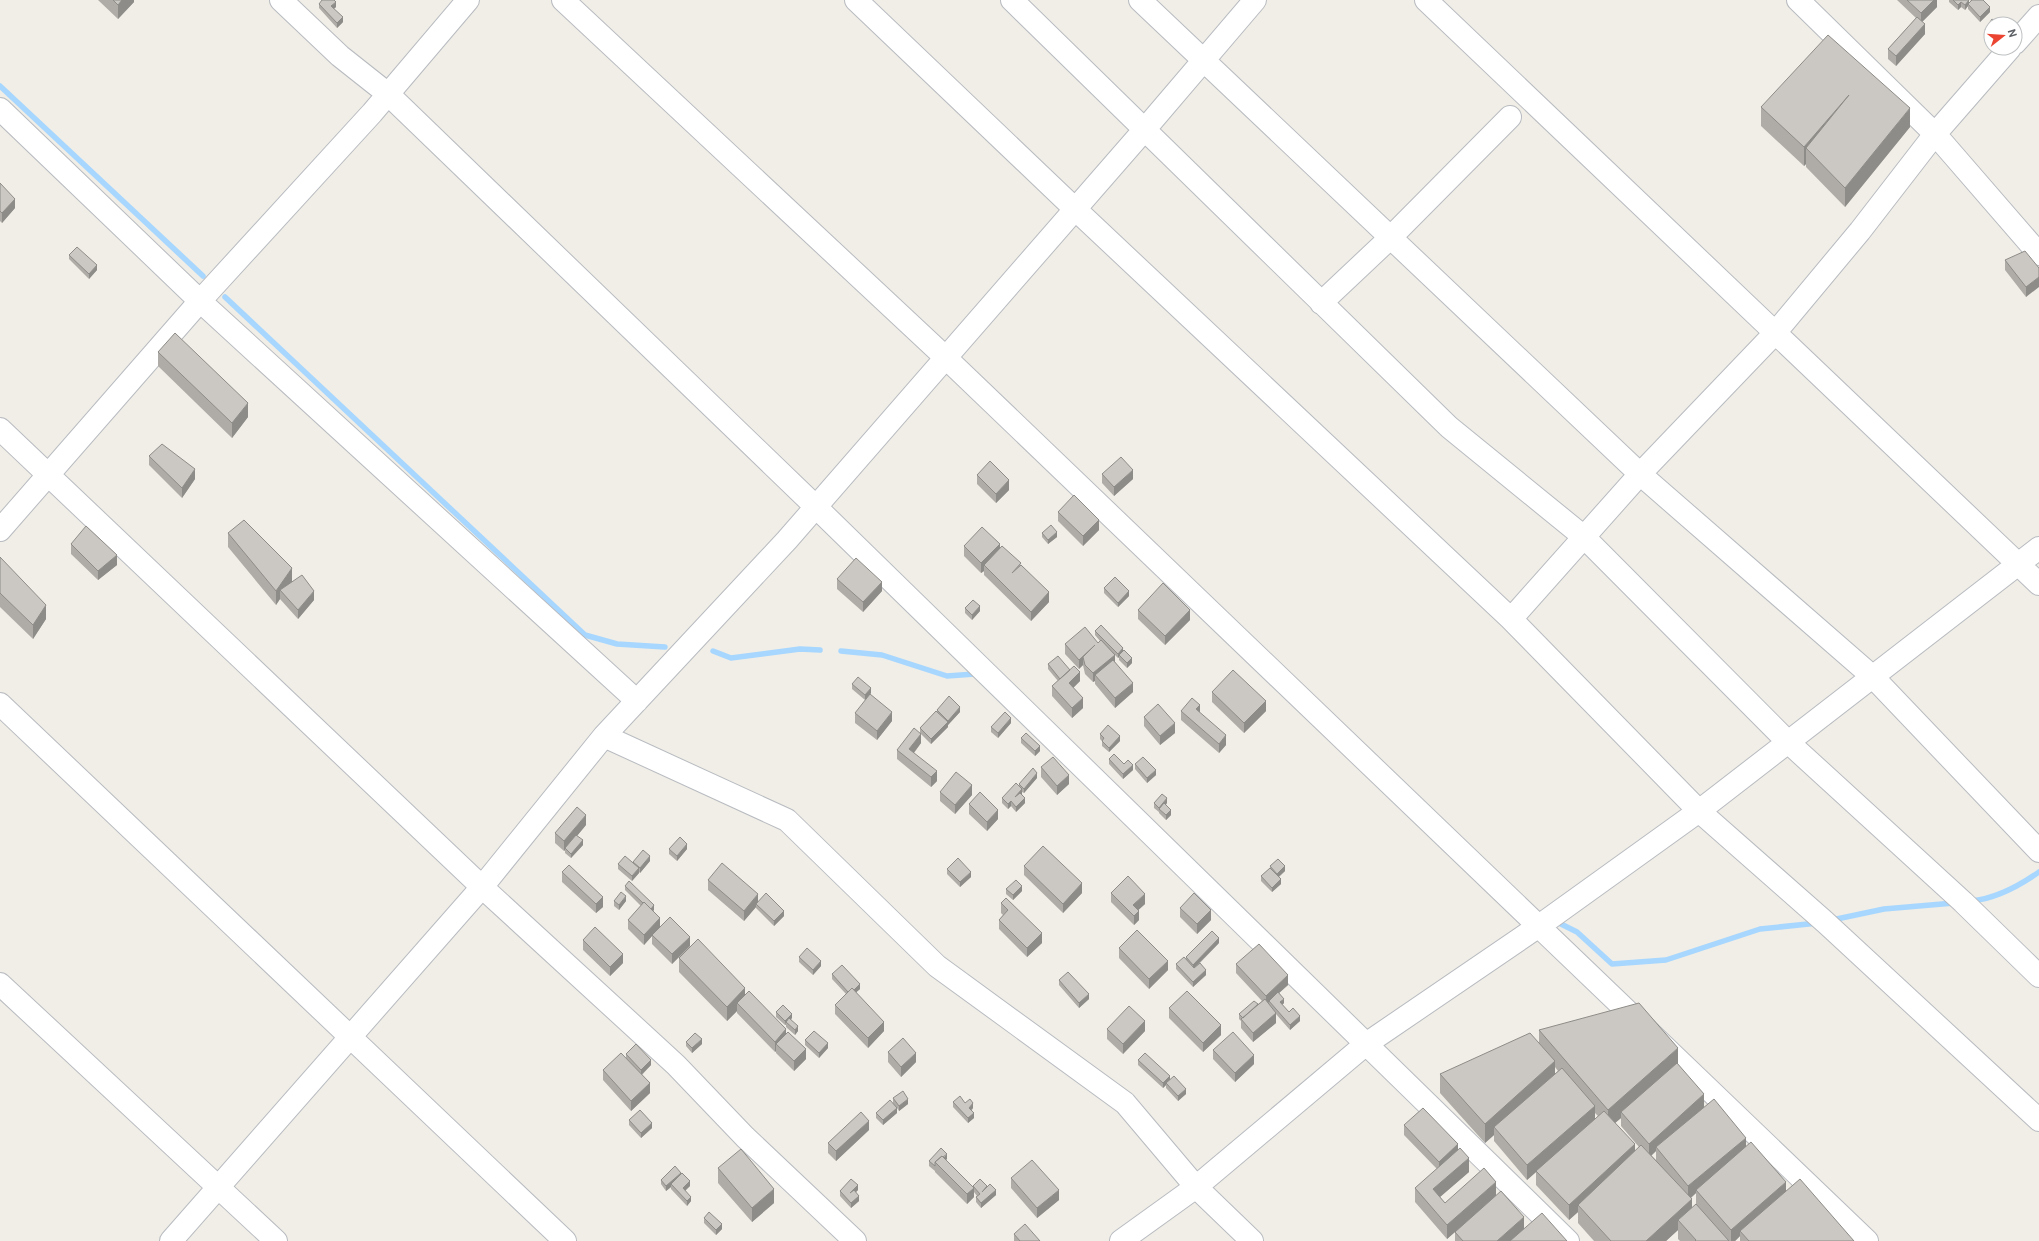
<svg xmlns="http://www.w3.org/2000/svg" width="2039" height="1241" font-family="Overpass,sans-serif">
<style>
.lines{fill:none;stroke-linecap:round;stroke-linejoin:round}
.stream{stroke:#a7d6ff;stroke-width:5.5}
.minor-casing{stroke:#b8bbc0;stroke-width:24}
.minor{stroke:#fff;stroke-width:22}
.wall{fill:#afaca8;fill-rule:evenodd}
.shaded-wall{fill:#8e8c88}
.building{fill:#cbc8c3;stroke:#8e8c88}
</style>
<rect width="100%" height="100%" fill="#f0eee6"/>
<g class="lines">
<!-- stream -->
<path class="stream" d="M0,86L203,276
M225,297L585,635L617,644L665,647
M713,651L731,658L800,649L820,650
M841,651L882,655L947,676L975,674
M1971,901C1995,899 2019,886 2039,872
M1832,920L1884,909L1954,903
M1555,921L1577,932L1612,964L1666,960L1760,929L1818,923"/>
<!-- minor casing -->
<g class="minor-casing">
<path id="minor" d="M281,0L340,56L388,94L816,507L1568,1241
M563,0L945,357L1867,1241
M856,0L1074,208L1511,619L1699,811L1825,922L2039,1120
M1012,0L1449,427L1584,537L1788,742L1963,902L2039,976
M1140,0L1640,474L1873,677L2039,851
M1426,0L2039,584
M1798,0L1935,134L2039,254
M2015,43L2039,16
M0,109L200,301L637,701
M1321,303L1390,238L1510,117
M0,429L482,887L676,1065L745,1137L855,1241
M0,530L200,301L372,113L468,0
M1511,619L1640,474L1775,333L1860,231L1935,134L2010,48
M0,704L565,1241
M604,736L787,820L937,966L1125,1103L1196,1187L1252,1241
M0,984L276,1241
M171,1241L482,887L604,736L787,540L1145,129L1255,0
M1121,1241L1196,1187L1366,1044L1539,926L1699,811L2039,548"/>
</g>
<!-- minor -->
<use href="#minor" class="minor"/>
</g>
<!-- wall -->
<path class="wall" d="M98,0H134V2L118,19Z
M1897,0H1937V7L1922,22L1925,34L1896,66L1888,59V49L1916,18Z
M1949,0H1969V3L1971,1L1970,0H1983L1990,12L1980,22L1968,9V6L1965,10L1961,7L1958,10L1949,2Z
M319,4L336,7L334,9L343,22L337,28L319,8Z
M1998,24L1989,38L1985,35V30Z
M1761,107L1910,127L1845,207L1806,167V164L1804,166L1761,126Z
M0,183L15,208L2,223L0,221Z
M69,255L97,270L89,279L69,259Z
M2005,260L2039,268L2026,297L2005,270Z
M158,352L248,417L232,438L158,366Z
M149,456L195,479L182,498L149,465Z
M1102,474L1133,479L1114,496L1102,483Z
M977,475L1009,490L996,503L977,484Z
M1058,512L1099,530L1083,546L1058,521Z
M228,533L314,600L298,619L280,599L276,605L228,547Z
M1042,533L1057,537L1048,544L1042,537Z
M71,544L117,565L98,580L71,554Z
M964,546L1000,548L1021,565L1049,602L1031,621L984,575V571L981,573L964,556Z
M0,557L46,619L33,639L0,607Z
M837,579L882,591L863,612L837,589Z
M1104,588L1129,596L1118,607L1104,593Z
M965,608L980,611L972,620L965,613Z
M1138,610L1190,620L1165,645L1138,619Z
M1095,631L1123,651L1132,663L1127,668L1119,660V657L1118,658L1115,655V662L1133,692L1115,708L1095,684V681L1093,682L1085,674L1083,665L1079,669L1065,654V644L1098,643L1100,641L1095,635Z
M1048,664L1080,681L1073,688L1083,708L1072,718L1052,696V686L1058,681L1048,669Z
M852,684L871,693L865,700L852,689Z
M1212,692L1266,711L1244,733L1212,702Z
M937,710L960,712L948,725V727L931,744L921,734V743L914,753L937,781L931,787L897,759V750L920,733V728L937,711Z
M1181,711L1226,745L1219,753L1181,720Z
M855,713L892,721L877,740L855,723Z
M1144,717L1175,733L1160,745L1144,726Z
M1011,723L998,738L991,732V727Z
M1100,734L1120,741L1109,752L1102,746V741L1100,739Z
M1021,738L1040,751L1035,756L1021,743Z
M1109,759L1124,764L1133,770L1123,779L1109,764Z
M1135,764L1156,775L1147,783L1135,769Z
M1041,767L1069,784L1057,795L1041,777Z
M1037,778L1024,793L1022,792V794L1025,803L1016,812L1011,806L1008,809L1002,803V798L1019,786V784Z
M940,792L972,795L955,814L940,801Z
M1154,803H1167L1166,804L1171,815L1166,820L1159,813V812L1154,808Z
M969,804L998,819L987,831L969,814Z
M586,825L577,836L583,845L571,858L565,853V850L564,851L555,843V833Z
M669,849H687L677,861L669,854Z
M650,861L640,873L639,872V873L632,881L618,869V864L633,863V862Z
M1024,866L1082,893L1063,913L1024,875Z
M1270,866L1285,871L1279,877L1281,884L1272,892L1261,881V876L1270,868Z
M947,869L971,877L960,887L947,874Z
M562,872L603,907L596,913L562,882Z
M708,880L758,901L784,916L774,926L756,908V907L744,921L708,890Z
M625,886L654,910L653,911L660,926L690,946L672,964L652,944V936L644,945L628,929V920L641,906L625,890Z
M1006,889L1022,891L1013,900L1006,894Z
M1111,893L1145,904L1138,910L1139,920L1134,925L1111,902Z
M614,901H626L619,910L614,906Z
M1001,903L1042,943L1027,957L999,929V920L1003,915L1001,913Z
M1180,908L1211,920L1197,934L1180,917Z
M583,940L623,963L610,976L583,950Z
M1219,943L1199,964L1206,975L1193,987L1176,969V964L1186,960V957Z
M1119,948L1168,970L1149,989L1119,958Z
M799,957L821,966L813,975L799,962Z
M679,958L745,995L786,1033L806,1059L794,1071L776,1053V1051L775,1052L737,1013V1011L727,1021L679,972Z
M1236,964L1288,985L1279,993L1284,1003L1282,1005L1289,1012L1300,1021L1290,1030L1276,1014V1023L1253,1042L1241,1028V1021L1239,1019V1014L1258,1004L1262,1001L1236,973Z
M832,974L860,989L856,992L884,1031L868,1048L835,1014V1005L846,994L832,979Z
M1059,980L1089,999L1079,1008L1059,985Z
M1169,1008L1221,1035L1203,1052L1169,1018Z
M776,1012L792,1018L791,1019L798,1031L795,1035L786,1027V1025H785L776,1017Z
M1107,1029L1145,1031L1123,1054L1107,1039Z
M1539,1030L1678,1065L1704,1107L1746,1146L1786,1191L1854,1241H1740V1236L1735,1241H1680L1678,1239V1230L1666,1241H1594L1578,1223V1212L1569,1220L1536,1185V1172L1527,1180L1494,1141V1135L1485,1143L1440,1093V1074L1539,1043ZM1555,1067L1558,1071L1555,1074ZM1595,1113L1598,1116L1595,1119ZM1621,1118V1126L1639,1147L1635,1151L1615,1123ZM1656,1151V1160L1651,1155ZM1696,1193V1204L1692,1208L1691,1198Z
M805,1040L828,1048L819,1058L805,1045Z
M686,1042L702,1044L692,1053L686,1046Z
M1213,1050L1254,1064L1235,1082L1213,1059Z
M888,1052L916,1062L901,1077L888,1062Z
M626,1054L651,1065L642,1075L650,1093L631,1111L603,1080V1070L626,1058Z
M1138,1060L1170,1079L1186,1094L1178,1101L1166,1088V1085L1163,1088L1138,1065Z
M893,1098L908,1104L899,1111L897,1108V1113L883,1125L876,1118V1113L893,1103Z
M953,1102L965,1103L973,1108L972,1110L974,1118L968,1123L953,1107Z
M629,1120L652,1128L641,1138L629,1125Z
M1404,1125L1458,1150L1469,1172L1440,1197L1445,1203L1496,1195L1524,1229L1567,1241H1455V1232L1473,1216L1447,1239L1415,1202V1188L1437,1169L1404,1135Z
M869,1130L836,1161L828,1153V1143Z
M947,1159L946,1160L973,1187H987L996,1195L981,1208L976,1202V1197L977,1196L974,1192V1197L967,1204L935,1172V1171L929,1166V1161Z
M718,1168L774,1203L752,1222L718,1183Z
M681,1174L690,1186L685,1190L691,1201L687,1206L671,1189V1187L666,1191L661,1184V1180Z
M1011,1178L1059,1200L1037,1218L1011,1188Z
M858,1190L856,1192L859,1201L851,1208L840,1196V1191Z
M704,1218L722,1229L716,1235L704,1223Z
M1014,1234L1040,1241H1014Z"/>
<!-- shaded-wall -->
<path class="shaded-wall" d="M122,0H134V2L118,19V5Z
M1934,0H1937V7L1921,23V13Z
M1969,0V5L1968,4V6L1965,10V5Z
M336,2V7L331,11V6Z
M1961,2V7L1958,10V5Z
M1990,7V12L1980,22V17Z
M343,17V22L337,28V23Z
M1925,24V34L1896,66V56Z
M1991,32V36L1989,38V34Z
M1849,95L1806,148V164L1804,166V147Z
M1910,108V127L1845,207V188Z
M15,199V208L2,223V213Z
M97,265V270L89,279V274Z
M2039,277V287L2026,297V287Z
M248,403V417L232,438V423Z
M195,469V479L182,498V488Z
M1133,470V479L1114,496V487Z
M1009,480V490L996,503V494Z
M1099,520V530L1083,546V536Z
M1057,532V537L1048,544V540Z
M1000,544V554L984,565V571L981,573V563Z
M117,555V565L98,580V571Z
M292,568V582L280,590V599L276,605V591Z
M882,582V591L863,612V602Z
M314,591V600L298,619V610Z
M1129,591V596L1118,607V603Z
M1049,592V602L1031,621V612Z
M46,605V619L33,639V625Z
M980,606V611L972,620V615Z
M1190,610V620L1165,645V636Z
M1095,645L1083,657V665L1079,669V660Z
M1123,648V653L1119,655V657L1118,658V654Z
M1115,655V665L1095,675V681L1093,682V673Z
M1132,658V663L1127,668V663Z
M1080,672V681L1069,692V683Z
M1133,683V692L1115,708V698Z
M871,688V693L865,700V695Z
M1083,698V708L1072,718V708Z
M1266,701V711L1244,733V723Z
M1200,705V715L1196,709Z
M960,707V712L948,725V721Z
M892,712V721L877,740V731Z
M1011,718V723L998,738V733Z
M948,722V727L931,744V739Z
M1175,723V733L1160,745V736Z
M921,734V743L909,759V749Z
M1226,735V745L1219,753V744Z
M1120,736V741L1109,752V748Z
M1040,746V751L1035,756V751Z
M1133,765V770L1123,779V774Z
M1156,770V775L1147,783V778Z
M937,771V781L931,787V777Z
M1037,773V778L1024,793V789Z
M1069,775V784L1057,795V786Z
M972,785V795L955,814V805Z
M1022,789V794L1015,801V797Z
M1025,798V803L1016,812V807Z
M1167,798V803L1161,810L1159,809V812V808Z
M1011,801V806L1008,809V804Z
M998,810V819L987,831V822Z
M1171,810V815L1166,820V815Z
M586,815V825L566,849L565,848V850L564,851V841Z
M583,840V845L571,858V854Z
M687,844V849L677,861V856Z
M650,856V861L640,873V868Z
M1285,866V871L1277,878V874Z
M639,868V873L632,881V876Z
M971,872V877L960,887V882Z
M1281,879V884L1272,892V888Z
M1082,883V893L1063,913V904Z
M1022,886V891L1013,900V895Z
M758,894V904H756V907L744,921V911Z
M1145,894V904L1133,915V905Z
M626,896V901L619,910V905Z
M603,897V907L596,913V904Z
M654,905V910L650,914V909Z
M1211,910V920L1197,934V924Z
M784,911V916L774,926V921Z
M1139,911V920L1134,925V916Z
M660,918V927L652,935V936L644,945V935Z
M1042,933V943L1027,957V948Z
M690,937V946L672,964V954Z
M1219,938V943L1193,969V965Z
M623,954V963L610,976V967Z
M821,961V966L813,975V970Z
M1168,961V970L1149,989V979Z
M1206,970V975L1193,987V982Z
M1288,975V985L1269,1002V1001V1002L1266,1005V996Z
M860,984V989L850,998V993Z
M745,988V1003H737V1011L727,1021V1007Z
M1089,994V999L1079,1008V1003Z
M1284,999V1003L1280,1007V1002Z
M1276,1013V1023L1253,1042V1033Z
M792,1014V1018L787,1023L786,1022L785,1025V1021Z
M1300,1016V1021L1290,1030V1025Z
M1145,1021V1031L1123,1054V1044Z
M884,1022V1031L868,1048V1038Z
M1221,1025V1035L1203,1052V1043Z
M798,1026V1031L795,1035V1030Z
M786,1029V1038L776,1044V1051L775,1052V1042Z
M702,1039V1044L692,1053V1048Z
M828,1043V1048L819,1058V1053Z
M1678,1048V1067L1621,1112V1118L1608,1129V1110Z
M806,1049V1059L794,1071V1061Z
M916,1053V1062L901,1077V1067Z
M1254,1055V1064L1235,1082V1073Z
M651,1060V1065L641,1075V1070Z
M1555,1061V1080L1494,1127V1135L1485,1143V1124Z
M1170,1076V1081L1166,1083V1085L1163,1088V1083Z
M650,1083V1093L631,1111V1101Z
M1186,1089V1094L1178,1101V1096Z
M1704,1094V1108L1656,1147V1151L1649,1158V1144Z
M908,1099V1104L899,1111V1106Z
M973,1103V1108L969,1112V1108Z
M1595,1106V1120L1527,1180V1165Z
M897,1108V1113L883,1125V1120Z
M974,1113V1118L968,1123V1118Z
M869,1121V1130L836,1161V1151Z
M652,1123V1128L641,1138V1133Z
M1746,1138V1152L1696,1190V1193L1688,1200V1186Z
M1458,1144V1154L1439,1171V1162Z
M1635,1144V1159L1578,1205V1212L1569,1220V1205Z
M947,1154V1159L939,1166L937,1164Z
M1469,1158V1172L1433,1203V1189Z
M681,1173V1178L671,1184V1187L666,1191V1186Z
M690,1181V1186L683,1193V1188Z
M1496,1182V1196L1447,1239V1225Z
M1786,1182V1196L1740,1231V1236L1735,1241H1731V1230Z
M858,1185V1190L850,1198V1193Z
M974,1188V1197L967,1204V1194Z
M774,1189V1203L752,1222V1208Z
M996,1190V1195L981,1208V1203Z
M1059,1190V1200L1037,1218V1208Z
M859,1196V1201L851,1208V1203Z
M691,1197V1201L687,1206V1201Z
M1692,1199V1217L1678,1220V1230L1666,1241H1646Z
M1524,1217V1231L1513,1241H1497Z
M722,1224V1229L716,1235V1230Z"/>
<!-- building -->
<path class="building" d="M113,0H122L118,5Z
M322,0H334L336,2L331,6L343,17L337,23L319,4Z
M1907,0H1934L1921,13Z
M1953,0H1969L1965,5L1961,2L1958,5Z
M1972,0H1983L1990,7L1980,17L1968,4Z
M1917,17L1925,24L1896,56L1888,49Z
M1992,19L1998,24H1991V32L1989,34L1985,30Z
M1828,35L1910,108L1845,188L1806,148L1849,95L1804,147L1761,107Z
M0,183L15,199L2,213L0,211Z
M77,247L97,265L89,274L69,255Z
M2025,251L2039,268V277L2026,287L2005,260Z
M175,333L248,403L232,423L158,352Z
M162,444L195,469L182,488L149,456Z
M1121,457L1133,470L1114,487L1102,474Z
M990,461L1009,480L996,494L977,475Z
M1074,495L1099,520L1083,536L1058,512Z
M244,520L292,568L276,591L228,533Z
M1051,525L1057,532L1048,540L1042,533Z
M86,526L117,555L98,571L71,544Z
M982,527L1000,544L981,563L964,546Z
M1002,546L1021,563L1012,573L1021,565L1049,592L1031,612L984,565Z
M0,557L46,605L33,625L0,593Z
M856,558L882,582L863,602L837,579Z
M302,575L314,591L298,610L280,590Z
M1115,577L1129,591L1118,603L1104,588Z
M1163,583L1190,610L1165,636L1138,610Z
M973,600L980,606L972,615L965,608Z
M1101,625L1123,648L1118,654L1095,631Z
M1085,627L1098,643L1101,640L1115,655L1093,673L1085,665L1083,657L1095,645L1079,660L1065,644Z
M1124,650L1132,658L1127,663L1119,655Z
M1058,656L1070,670L1060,679L1048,664Z
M1113,660L1133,683L1115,698L1095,675Z
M1074,666L1080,672L1069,683L1083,698L1072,708L1052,686Z
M1233,670L1266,701L1244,723L1212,692Z
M858,677L871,688L865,695L852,684Z
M870,694L892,712L877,731L855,713Z
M949,696L960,707L948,721L937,710Z
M1192,698L1200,705L1196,709L1226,735L1219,744L1181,711Z
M1158,704L1175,723L1160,736L1144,717Z
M936,711L948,722L931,739L920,728Z
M1005,712L1011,718L998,733L991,727Z
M1108,725L1120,736L1109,748L1102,741L1104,738L1100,734Z
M914,728L921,734L909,749L937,771L931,777L897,750Z
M1026,733L1040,746L1035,751L1021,738Z
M1114,754L1124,764L1128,760L1133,765L1123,774L1109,759Z
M1053,757L1069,775L1057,786L1041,767Z
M1143,757L1156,770L1147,778L1135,764Z
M1033,768L1037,773L1024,789L1019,784Z
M956,772L972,785L955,805L940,792Z
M1016,783L1022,789L1015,797L1020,793L1025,798L1016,807L1011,801L1008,804L1002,798Z
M980,792L998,810L987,822L969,804Z
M1162,794L1167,798L1159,808L1154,803Z
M1164,803L1171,810L1166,815L1159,809Z
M577,807L586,815L564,841L555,833Z
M576,835L583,840L571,854L565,848Z
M680,837L687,844L677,856L669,849Z
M1043,846L1082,883L1063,904L1024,866Z
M643,850L650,856L640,868L633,862Z
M625,856L639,868L632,876L618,864Z
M958,858L971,872L960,882L947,869Z
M1278,859L1285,866L1277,874L1270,866Z
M722,863L758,894L744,911L708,880Z
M569,865L603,897L596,904L562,872Z
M1270,868L1281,879L1272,888L1261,876Z
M1128,876L1145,894L1133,905L1139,911L1134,916L1111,893Z
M1016,880L1022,886L1013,895L1006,889Z
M629,881L654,905L651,909L644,902L643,903L625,886Z
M621,892L626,896L619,905L614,901Z
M766,893L784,911L774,921L756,904Z
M1194,893L1211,910L1197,924L1180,908Z
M1006,898L1042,933L1027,948L999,920L1008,910L1001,903Z
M644,902L660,918L644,935L628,920Z
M670,917L690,937L672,954L652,935Z
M595,927L623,954L610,967L583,940Z
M1137,930L1168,961L1149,979L1119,948Z
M1212,931L1219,938L1193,965L1186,957Z
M698,939L745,988L727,1007L679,958Z
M1259,944L1288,975L1266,996L1236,964Z
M807,948L821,961L813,970L799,957Z
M1184,957L1194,968L1200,963L1206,970L1193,982L1176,964Z
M842,965L860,984L854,990L852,988L848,992L832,974Z
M1068,972L1089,994L1079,1003L1059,980Z
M852,988L884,1022L868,1038L835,1005Z
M749,991L786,1029L775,1042L737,1003Z
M1187,991L1221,1025L1203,1043L1169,1008Z
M1278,992L1284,999L1280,1002L1289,1012L1293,1008L1300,1016L1290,1025L1269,1001Z
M1265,999L1276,1013L1253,1033L1241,1019Z
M1254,1001L1258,1004L1243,1018L1239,1014Z
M1639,1003L1678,1048L1608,1110L1539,1030Z
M783,1005L792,1014L785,1021L776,1012Z
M1129,1006L1145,1021L1123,1044L1107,1029Z
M789,1018L798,1026L795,1030L786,1022Z
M814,1031L828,1043L819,1053L805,1040Z
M788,1032L806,1049L794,1061L776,1044Z
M1233,1032L1254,1055L1235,1073L1213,1050Z
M695,1033L702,1039L692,1048L686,1042Z
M1530,1033L1555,1061L1485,1124L1440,1074Z
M903,1038L916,1053L901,1067L888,1052Z
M636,1044L651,1060L641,1070L626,1054Z
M621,1053L650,1083L631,1101L603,1070Z
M1145,1053L1170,1076L1163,1083L1138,1060Z
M1677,1063L1704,1094L1649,1144L1621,1112Z
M1562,1068L1595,1106L1527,1165L1494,1127Z
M1174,1076L1186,1089L1178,1096L1166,1083Z
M903,1091L908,1099L899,1106L893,1098Z
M960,1096L965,1103L970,1099L973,1103L969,1108L974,1113L968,1118L953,1102Z
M1714,1099L1746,1138L1688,1186L1656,1147Z
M890,1100L897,1108L883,1120L876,1113Z
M1423,1108L1458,1144L1439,1162L1404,1125Z
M640,1110L652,1123L641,1133L629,1120Z
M1604,1111L1635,1144L1569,1205L1536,1171Z
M861,1112L869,1121L836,1151L828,1143Z
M1751,1142L1786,1182L1731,1230L1696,1190Z
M1641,1145L1692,1199L1646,1241H1611L1578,1205Z
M941,1148L947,1154L943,1157L942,1156L935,1162V1166L929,1161Z
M1460,1148L1469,1158L1433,1189L1445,1203L1484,1168L1496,1182L1447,1225L1415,1188Z
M741,1149L774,1189L752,1208L718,1168Z
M942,1156L974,1188L967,1194L935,1162Z
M1032,1160L1059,1190L1037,1208L1011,1178Z
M675,1166L681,1173L666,1186L661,1180Z
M682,1173L690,1181L683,1188L691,1197L687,1201L671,1184Z
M851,1179L858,1185L850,1193L854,1190L859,1196L851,1203L840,1191Z
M980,1179L987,1186L982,1192L990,1184L996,1190L981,1203L976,1197L980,1194L973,1186Z
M1800,1179L1854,1241H1749L1740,1231Z
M1501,1191L1524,1217L1497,1241H1463L1455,1232Z
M1696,1204L1729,1241H1695L1696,1240L1678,1220Z
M709,1212L722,1224L716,1230L704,1218Z
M1542,1213L1567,1241H1510Z
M1025,1224L1040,1241H1020L1014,1234Z"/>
<!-- north arrow -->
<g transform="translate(2003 36) rotate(73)"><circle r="19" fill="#ffffff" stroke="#bec0c2"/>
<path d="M0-3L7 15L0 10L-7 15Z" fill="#eb4531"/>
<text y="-6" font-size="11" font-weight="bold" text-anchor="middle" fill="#5d6166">N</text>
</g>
</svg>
